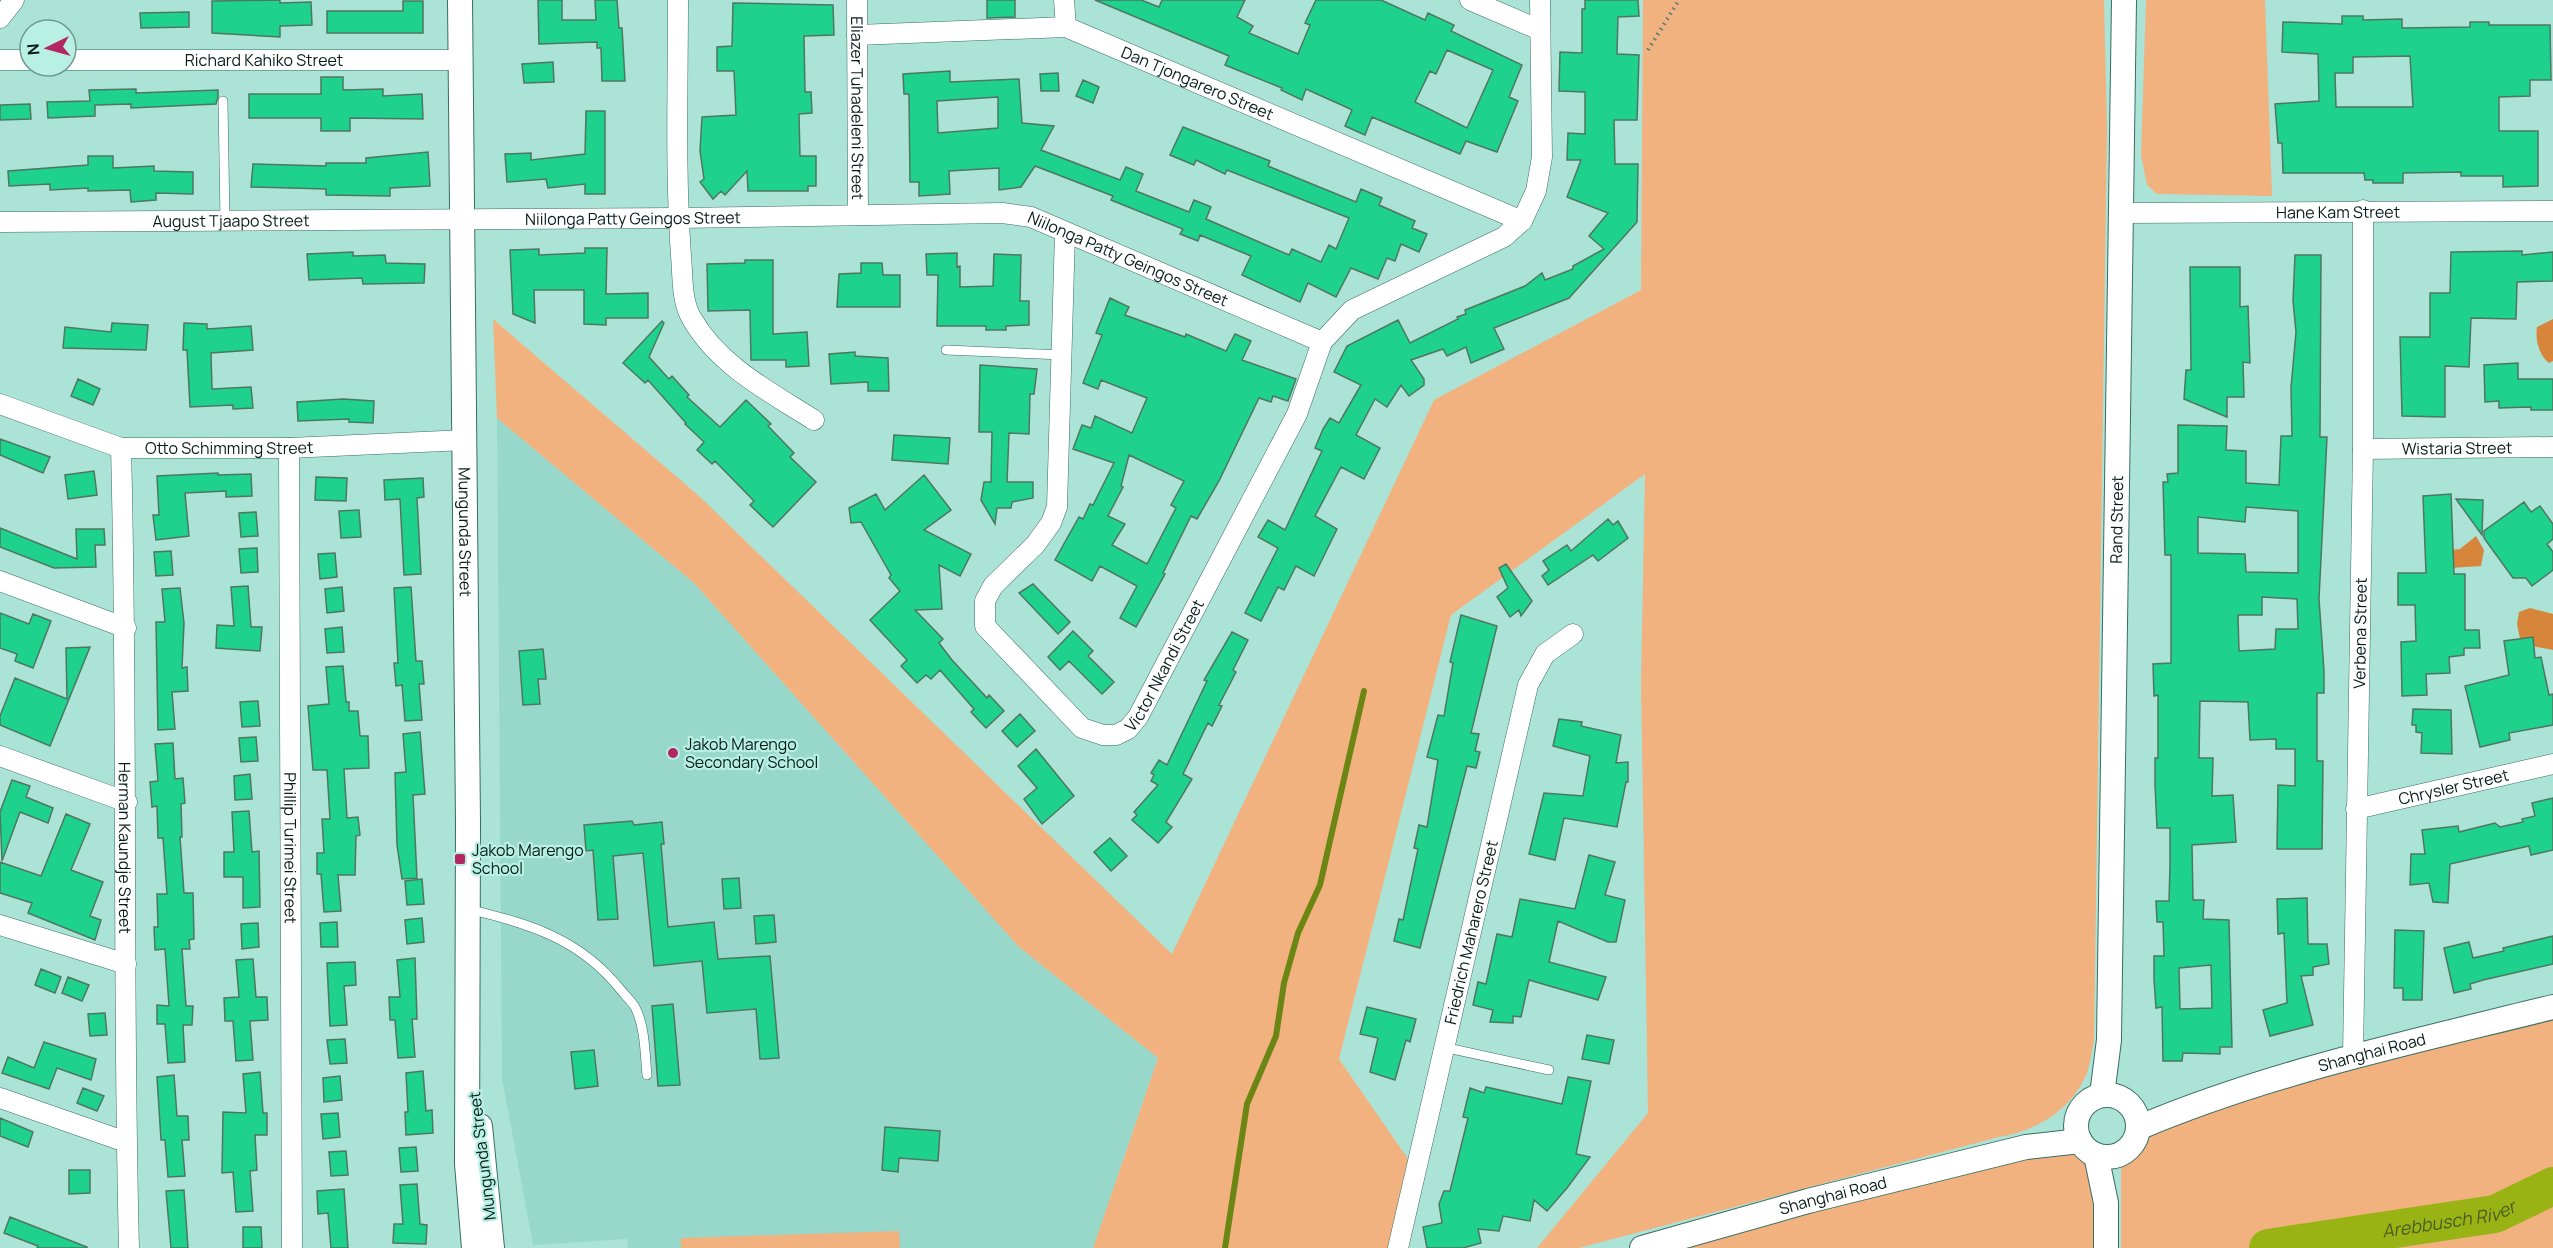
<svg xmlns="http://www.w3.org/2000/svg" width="2553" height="1248" font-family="Manrope,sans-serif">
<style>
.built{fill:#98d8cb}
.green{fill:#f1b27f}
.forest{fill:#d7853a}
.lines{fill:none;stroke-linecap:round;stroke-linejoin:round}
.stream{stroke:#6c8614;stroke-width:6}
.river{stroke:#98b313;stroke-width:38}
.building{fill:#1ed28d;stroke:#4d7761;stroke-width:1.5;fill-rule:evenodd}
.service-casing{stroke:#386d63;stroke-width:10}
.minor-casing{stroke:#386d63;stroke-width:21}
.tertiary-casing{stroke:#386d63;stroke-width:26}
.path{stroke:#567c75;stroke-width:4;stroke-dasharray:1.5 4.5;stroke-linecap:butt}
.service{stroke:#fff;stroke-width:9}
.minor{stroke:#fff;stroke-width:20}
.tertiary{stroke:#fff;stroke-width:24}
.poi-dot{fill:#b22663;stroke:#b9f0e4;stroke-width:2}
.labels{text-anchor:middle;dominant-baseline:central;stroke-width:4.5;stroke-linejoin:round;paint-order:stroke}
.street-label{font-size:16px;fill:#061c18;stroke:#b9f0e4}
.poi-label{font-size:16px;fill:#061c18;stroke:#b9f0e4;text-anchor:start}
.water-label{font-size:18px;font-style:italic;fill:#4e5a24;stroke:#b9f0e4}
</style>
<rect width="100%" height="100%" fill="#ace3d7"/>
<!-- built -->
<path class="built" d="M497,418L694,583L1019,947L1158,1058L1093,1248H628L627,1239L533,1245L502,1078Z"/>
<!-- green -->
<path class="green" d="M1643,0H2104L2107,128L2094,1041C2092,1051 2090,1063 2087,1073C2072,1110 2036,1131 1999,1137L1579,1248H1537L1648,1113L1641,681L1645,474L1451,615L1339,1059L1415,1169L1398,1248H1093L1158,1058L1019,947L694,583L497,418L493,319L699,496L1172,954L1434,400L1641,290Z
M2146,0H2265L2272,196L2157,194L2147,185L2141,155Z
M2553,1007V1248H2121V1153L2132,1143L2138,1128Z
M2080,1141L2096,1155L2105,1248H1672Z
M899,1231L900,1248H681V1238Z"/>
<!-- forest -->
<path class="forest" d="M2553,319V361L2549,363C2539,355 2535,340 2537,327Z
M2476,536L2484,550L2481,566L2450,568L2451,550L2460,549Z
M2530,608L2553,614V650L2527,645L2520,639L2517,624L2519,612Z"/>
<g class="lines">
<!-- stream -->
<path class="stream" d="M1225,1248L1247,1104L1276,1036L1284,983L1298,933L1320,885L1364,691"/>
<!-- river -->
<path class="river" id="s1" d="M2268,1248L2495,1214L2553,1186"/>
</g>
<!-- building -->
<path class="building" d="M280,0V3L311,2L312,25L280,26V37L212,33V1Z
M538,0H562V20H596L595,0H617L619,28H622L625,81H602L601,48H597V42L539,44Z
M987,0H1015V17L987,18Z
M1095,0H1141L1159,7L1162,0H1245L1237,17L1253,26L1249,33L1298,54L1310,25L1305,23L1316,0H1381L1425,20L1428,13L1454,25L1451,31L1522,65L1509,97L1518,101L1497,152L1466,141L1460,154L1372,117L1365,135L1345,126L1352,110L1346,107L1306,89L1302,100L1281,90L1282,88L1225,65L1229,56ZM1447,50L1493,70L1467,128L1415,102L1430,71L1436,74Z
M1585,0H1638L1639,16L1618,17L1617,54L1639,55L1637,120H1614L1615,164H1638L1637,222L1569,298L1494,328L1504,349L1471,363L1466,347L1447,356L1443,349L1411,360L1424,379V385L1409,396L1401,385L1387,407L1375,399L1356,435L1380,448L1364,479L1341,467L1315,516L1337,529L1314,576L1296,566L1284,590L1278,587L1261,621L1245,613L1278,548L1258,537L1268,520L1285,530L1322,451L1315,448L1323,429L1330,418L1339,423L1361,385L1334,372L1347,346L1398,320L1410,343L1458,319L1457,317L1466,314L1465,310L1525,286L1542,273L1545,280L1573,269V266L1604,249L1589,236L1608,213L1567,197L1581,160H1567L1568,133L1585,134V92L1559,91L1560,52L1582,53V9H1585Z
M403,1H423V33H327V11H403Z
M733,3L833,5L834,35L804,36L805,92H811L812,113L799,114L800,156H816V186H808V191H748L747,171L725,195L721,191L713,199L700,182L704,179L700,151L702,117L736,115L734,71H717V47L732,46Z
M189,12V27L141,28L140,13Z
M2342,16H2363V20L2402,19V28L2470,27V22H2489V25H2550L2551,80H2530V96L2499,97V131H2538V186L2503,187V176H2461V172L2403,173V183H2373V180H2365L2364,173H2283L2282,143H2278L2275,104L2319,101L2318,54L2282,52L2283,22L2342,24ZM2410,56L2413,107H2336L2335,73H2353V57Z
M553,62L554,82L524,83L522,64Z
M950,71V82L1019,79L1022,123L1054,126L1041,150L1120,180L1126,167L1143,174L1136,191L1189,212L1194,200L1211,207L1206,219L1289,255L1292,249L1321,262L1329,245L1336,249L1349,218L1227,170L1225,174L1196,160L1194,165L1170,155L1183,127L1270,161L1268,166L1356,202L1361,189L1382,198L1379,205L1415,221L1412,228L1427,234L1419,252L1401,244L1395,261L1387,258L1378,279L1351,268L1336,297L1308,283L1300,302L1242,275L1251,256L1200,235L1198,241L1180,234L1183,229L1111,200L1113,196L1035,166L1021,187L999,190V168L949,171L950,194L919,196V182H910L909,94H904L903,74ZM998,97V128L938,133L937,101Z
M1058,73L1059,91H1041L1040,74Z
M321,77H343V90L383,89V96L422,94L423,119L350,118V131H321V118H249V94H321Z
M1083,80L1099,87L1093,103L1076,96Z
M136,89V93L218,90V97L216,104L131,108V104L95,105V116L48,118L47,102L90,101L89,90Z
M30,104L31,119L0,120V105Z
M586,111H605V194H585V184L548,188L546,179L507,182L505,154L531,153V160L585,154Z
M428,152L430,186L390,188V196L326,195V189L251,187L253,164L326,166V163H366V158Z
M88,156H113V168L154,166V171L193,172V194L156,193V200L131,202L130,190L88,191V188L50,190V184L9,186L8,171L88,165Z
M585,248H607L606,294L648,293V318H606V325L584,324V290H534L535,323L513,314L510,250L539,249V255L585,253Z
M2522,251V255L2553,252V281L2517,282L2516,319L2471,318L2469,367L2445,366V417L2402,416L2400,337H2430V293H2450L2451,252Z
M353,252V256L385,255L386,263L425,264L424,283L363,284L362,278L309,280L307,254Z
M957,253V267L960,266V287L993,286L994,254L1021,255L1020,301H1029V325L1006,326V330H986V326H937L938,275H927L926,254Z
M2295,255H2321L2320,437H2327L2319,599L2324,671V693H2317V761H2323L2322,849H2277L2278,785L2295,786V749H2276V739L2250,740L2248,702L2200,701L2199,758H2213L2212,796L2233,795L2236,842L2192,845L2193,900H2204L2203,919L2229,920L2232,1047H2220V1054L2183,1053L2182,1061H2163L2162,1007L2156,1008L2154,980V956H2164L2163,922H2157L2156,901H2169L2170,865V828H2157L2155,784V758H2158V695L2154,696L2153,664L2171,663V555H2165L2163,482H2168L2167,474L2178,473V425L2227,426L2226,450L2246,451V483L2279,485L2281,436H2292L2291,388L2296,332L2293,301ZM2246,507L2298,511V573L2246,572L2245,554L2198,553V517L2245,522ZM2262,597L2297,599L2298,629H2276L2275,649L2239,651L2238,615H2262ZM2211,965L2212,1008L2180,1009L2179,968Z
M745,260H773V334L807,332L809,366L786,367V360H751L750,310L708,311L707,264L745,263Z
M861,263H882L883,275H900V307H837L839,274L861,273Z
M2190,267H2240V307L2248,306L2250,363L2243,362L2244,397H2227V417L2184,399L2186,370H2191Z
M1110,298L1129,307L1125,315L1185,337L1186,334L1226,351L1235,334L1251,341L1242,360L1296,379L1288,401L1273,396L1271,402L1259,398L1219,481L1197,519L1191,516L1163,573L1165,574L1136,627L1120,618L1137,586L1100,566L1092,581L1055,560L1079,517L1083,519L1090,504L1093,505L1114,463L1073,449L1082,425L1091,428L1095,416L1132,433L1147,398L1101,380L1098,389L1083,383L1102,335L1096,333ZM1129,455L1184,481L1171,505L1176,508L1147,564L1112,545L1125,524L1108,516L1123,487L1121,486Z
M662,321L664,323L649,357L669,379L672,376L689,395L687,397L720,427L746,400L771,424L768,426L794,453L790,457L816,482L773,527L750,505L754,501L715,461L712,464L697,450L704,442L685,424L686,423L648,380L645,383L623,363Z
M112,323L148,325L146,350L63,348L65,327L111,332Z
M184,323L207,324V329L251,326L253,350L211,353L212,389L251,387L253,408L233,409V405L190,407L187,350H183Z
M855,352V356L888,358L889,391H868V382L831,384L829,354Z
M2518,363V379H2553V410H2531V407L2499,408V401L2485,402L2484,365Z
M980,365L1037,369L1034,394H1030L1029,434L1009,433L1007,482H1033V498L1012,502L1011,508H997L995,524L981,500L984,482H991L992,432H979Z
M78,379L100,389L93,405L71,396Z
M343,399L374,401L373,423L349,422V419L298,421L297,402Z
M894,435L950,438L948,464L892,460Z
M0,439L50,457L43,473L0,455Z
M94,471L97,495L68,499L65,475Z
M218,473V475L251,474L252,496L226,497V491L185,493L189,536L156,540L153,515H159L157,476Z
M924,475L951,510L924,530L971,554L960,576L939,565L942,609L915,610L943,639L939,643L952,660L987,698L989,695L1004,711L986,728L971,712L974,709L940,670L931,679L926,675L917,683L901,666L907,660L870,620L900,591L889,578L891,575L861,522L851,523L849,508L876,494L885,510Z
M316,477L347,478L346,501L315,500Z
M423,478L424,497L417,498L421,574L404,575L400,499L385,500L384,480Z
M2451,494L2454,574H2465V630H2479L2480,648H2464V655L2449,657L2450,673L2426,674L2427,695L2402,696L2401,642L2416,641L2415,605H2398V573H2426L2423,496Z
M2456,499L2483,500L2482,535Z
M2524,502L2531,512L2540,506L2553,524V539L2547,544L2553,552V570L2532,586L2526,578H2513L2484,538V531Z
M359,510L361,537L341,538L339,511Z
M256,512L258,536L241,537L239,513Z
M1608,519L1613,525L1618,521L1628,538L1598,561L1593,555L1548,585L1542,576L1549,570L1543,561L1567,545L1571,551Z
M0,528L77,559L76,529H104L105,545H95L96,567L54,568L0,547Z
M257,548L258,572L241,573L239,549Z
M171,551L173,575L156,576L154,552Z
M335,553L337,577L320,579L318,554Z
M1506,564L1532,601L1521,616L1519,610L1510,617L1497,597L1508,588L1499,568Z
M1033,584L1070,622L1058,634L1019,593Z
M248,586L251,627H262L260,651L216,648L217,625L234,626L231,587Z
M342,587L344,611L327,613L325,589Z
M411,587L416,661H422L424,684H419L422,720L405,721L402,685L396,686L394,663H398L394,588Z
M180,588L184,623L182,668L187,667L188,691L172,692L175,729L158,730L156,622H165L162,589Z
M0,613L29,624L33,614L51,621L33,668L15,661L17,654L0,648Z
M1461,615L1497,626L1471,733L1479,734L1475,751L1480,752L1476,768L1467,766L1420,948L1394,941L1399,919L1403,920L1418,849L1414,848L1419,825L1427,827L1438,760L1427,757L1438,715L1444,716L1453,663L1450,662Z
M342,627L344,652L327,653L325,629Z
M1073,631L1093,651L1088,656L1114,682L1102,694L1069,661L1060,670L1048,657Z
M1232,632L1248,640L1233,670L1236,672L1219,705L1222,706L1212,726L1208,723L1183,774L1192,779L1166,822L1172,827L1158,843L1132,820L1137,815L1134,812L1158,785L1151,781L1154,775L1151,773L1159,760L1167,765L1207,681L1204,680Z
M2533,637L2535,658L2541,657L2549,695L2553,694V725L2509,733L2510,740L2480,747L2465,686L2509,675L2504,641Z
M90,647L50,746L0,725V716L15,678L67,699L66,648Z
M543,649L546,679H538L540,704L523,705L519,651Z
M343,666L346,702H349V711H358L360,736H368L369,768L344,769L347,818L358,817L360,835L356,836L355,875H338L341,911L324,912L321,874H317V853H324L322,819H330L327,770H313L308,706L329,704L326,667Z
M258,701L260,726L242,727L240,702Z
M2413,709L2451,710L2452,754L2421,753L2422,733L2416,732V725H2412Z
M1020,714L1035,731L1017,747L1002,731Z
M1559,719L1582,722L1581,726L1621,735L1616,763L1628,762V782H1626L1617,827L1564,818L1555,860L1529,854L1544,793L1583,796L1590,756L1553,746Z
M420,732L425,794L413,795L417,878L402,879L397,845L395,773L406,772L403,734Z
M256,737L258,761L241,762L239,738Z
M173,743L175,779L183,778L185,803L181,804L182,837H180L184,893H193L194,939L189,940L190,949H182L186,1006H193L192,1025H183L185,1062L168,1063L165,1024H157V1005L169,1006L165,949L155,950L154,927H158L157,894H167L163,838H158L157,806L152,807L150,782L158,781L155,744Z
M1036,749L1074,796L1042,824L1024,799L1037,788L1018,766Z
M250,774L252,799L235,800L234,776Z
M12,780L30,786L26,797L53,808L48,823L20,812L2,861L0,812Z
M2553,798V850L2531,855L2529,846L2450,864L2448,903L2433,902L2429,883L2410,885L2411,854H2425L2422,830L2458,826L2459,832L2495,823L2500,827L2523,822L2522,819L2535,816L2532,803Z
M249,811L252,852L259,851L260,907L243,908V877H224V852H234L232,812Z
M66,814L90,824L71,870L103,882L90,916L101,920L95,940L28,913L32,903L0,893V862L41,876Z
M632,821L634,825L662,822L664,844H661L668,927L714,922L718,959L770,956L779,1058L760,1059L756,1009L707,1013L702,961L654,966L643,853L613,856L618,919L598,920L593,850L586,851L584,825Z
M1110,838L1127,856L1111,871L1094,852Z
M1589,855L1615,862L1605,895L1625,900L1616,942H1608L1558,921L1549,962L1606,977L1598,1000L1529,980L1521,1017L1513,1016V1023L1490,1022L1493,1010L1473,1005L1478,982L1486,984L1497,934L1512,937L1520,899L1575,909Z
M739,878L741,908L724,909L722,879Z
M422,879L424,904L407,905L405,881Z
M2307,898L2308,944H2327L2329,964L2313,967V975L2301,976L2313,1025L2270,1036L2263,1010L2287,1003L2284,933L2278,934L2277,899Z
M774,915L776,942L756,944L754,916Z
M422,918L424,942L407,944L405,920Z
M337,922L338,947H321L320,923Z
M258,923L259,947L242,949L241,924Z
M2395,930L2424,931L2422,1000H2403V988H2394Z
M2553,936V964L2483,980L2470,984L2471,989L2454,993L2444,948L2469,942L2473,958L2504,951L2503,948Z
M415,958L417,1019H412L415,1057L398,1058L395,1020H390L389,997H400L397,960Z
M253,959L256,997H267L268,1020L250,1021L253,1060L236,1061L233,1021H225L224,998L239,997L236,960Z
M355,962L356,985L344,986L347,1025L330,1026L327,963Z
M41,969L61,977L55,993L35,985Z
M68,977L89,985L82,1001L62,993Z
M673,1004L680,1085L658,1086L652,1006Z
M1367,1007L1416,1019L1410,1042L1406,1040L1395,1080L1370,1072L1378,1038L1360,1034Z
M105,1013L107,1035L90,1036L88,1014Z
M1587,1035L1614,1040L1609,1064L1582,1059Z
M345,1039L347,1063L330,1064L327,1040Z
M44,1042L96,1059L91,1080L57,1068L49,1089L2,1073L8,1057L34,1068Z
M594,1050L598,1086L575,1089L571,1052Z
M423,1071L426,1111L432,1110L433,1133L406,1135L405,1112H408L406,1073Z
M260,1072L263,1113H267V1135H255L257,1170L250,1171L253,1211L236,1212L233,1172L222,1173L223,1112L246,1113L243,1074Z
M174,1075L177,1116H188L189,1140H182L185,1176L168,1177L165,1140H161L157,1077Z
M340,1076L342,1100L324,1102L323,1078Z
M1568,1077L1591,1081L1576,1154L1590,1157L1567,1188L1547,1211L1534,1200L1530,1221L1503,1216L1499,1231L1478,1229L1481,1243L1463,1248H1427L1423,1227L1442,1223L1439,1204L1444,1191H1450L1468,1118L1463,1117L1470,1088L1484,1093L1486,1087L1562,1104Z
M83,1088L104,1096L97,1111L77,1103Z
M338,1113L340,1137L323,1139L321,1114Z
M0,1118L33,1132L28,1147L0,1136Z
M885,1127L940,1131L938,1161L899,1158L898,1172L882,1170Z
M416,1147L418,1171L401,1172L399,1148Z
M346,1151L348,1175L331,1176L329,1152Z
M69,1170H90V1193L69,1194Z
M417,1184L420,1224L427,1225L426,1244L393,1243L394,1224H403L400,1185Z
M344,1189L348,1248H331L328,1213L318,1214L317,1191Z
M184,1190L188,1248H171L166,1191Z
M10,1217L87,1247V1248H37L38,1246L4,1233Z
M243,1227H261L262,1248H243Z"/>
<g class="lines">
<!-- service casing -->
<g class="service-casing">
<path id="service" d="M223,101L225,221
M946,350L1062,355
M468,909C529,924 579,938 620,989C625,995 631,1001 635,1007C645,1026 645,1054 647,1075
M1443,1047L1549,1070"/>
</g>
<!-- minor casing -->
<g class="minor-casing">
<g id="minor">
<path d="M678,0C678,85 675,171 681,256C683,276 681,301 692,319C719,366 770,392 814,420"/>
<path id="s2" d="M857,0L858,215"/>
<path d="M1064,0L1066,27"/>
<path d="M1470,0L1540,30"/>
<path d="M0,18L14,0"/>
<path id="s3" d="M857,35L1066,27L1522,221"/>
<path d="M0,60H30"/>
<path id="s4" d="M66,60H461"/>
<path id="s5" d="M2122,213L2553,211"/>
<path id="s6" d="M0,222L678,218L1002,213L1031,217L1322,342L1352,310L1504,237L1522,221L1536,191L1542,157L1540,0"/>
<path id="s7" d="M1065,233L1057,507L1051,523L1035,545L993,586L985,601V626L1082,728L1103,735H1116L1128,729L1138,717L1297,414L1322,342"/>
<path id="s8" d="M0,404L121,448H289L466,440"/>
<path id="s9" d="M121,448C128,715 122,981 129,1248"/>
<path id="s10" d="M289,448L292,1248"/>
<path id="s11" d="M2363,449L2553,447"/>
<path d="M0,581L126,628"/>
<path d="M0,756L127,802"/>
<path id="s12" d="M2356,809L2553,764"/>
<path d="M0,925L126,964"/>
<path id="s13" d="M2353,1056L2363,449V210"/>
<path d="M0,1098L126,1142"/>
<path id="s14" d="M1398,1248L1528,685L1545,654L1573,634"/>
</g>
</g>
<!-- tertiary casing -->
<g class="tertiary-casing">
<g id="tertiary">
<path id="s15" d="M460,0L468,822L467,1164L474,1248"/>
<path id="s16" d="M2102,1095L2109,1040L2124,0"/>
<circle cx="2107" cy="1126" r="31"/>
<path d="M480,1126L492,1248"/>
<path id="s17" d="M2138,1128C2270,1072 2413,1042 2553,1007"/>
<path d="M2096,1155L2106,1203V1248"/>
<path id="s18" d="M1642,1248L1808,1201L2026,1147L2080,1141"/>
</g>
</g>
<!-- path -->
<path class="path" d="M1648,50L1679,0"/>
<!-- service -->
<use href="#service" class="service"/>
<!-- minor -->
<use href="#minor" class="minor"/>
<!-- tertiary -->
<use href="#tertiary" class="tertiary"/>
</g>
<!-- markers -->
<g class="poi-dot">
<circle cx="673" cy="753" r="6"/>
<rect x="454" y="853" width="12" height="12" rx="3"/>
</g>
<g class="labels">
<!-- street labels -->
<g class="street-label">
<text stroke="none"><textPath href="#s4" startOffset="198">Richard Kahiko Street</textPath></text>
<text stroke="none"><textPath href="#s3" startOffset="352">Dan Tjongarero Street</textPath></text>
<text stroke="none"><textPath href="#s2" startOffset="108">Eliazer Tuhadeleni Street</textPath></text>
<text stroke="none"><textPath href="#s5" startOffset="216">Hane Kam Street</textPath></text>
<text stroke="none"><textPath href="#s6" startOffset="633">Niilonga Patty Geingos Street</textPath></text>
<text stroke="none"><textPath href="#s6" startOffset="231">August Tjaapo Street</textPath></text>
<text stroke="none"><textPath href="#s6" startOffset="1137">Niilonga Patty Geingos Street</textPath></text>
<text stroke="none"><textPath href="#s8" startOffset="237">Otto Schimming Street</textPath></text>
<text stroke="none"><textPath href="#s11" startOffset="94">Wistaria Street</textPath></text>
<text stroke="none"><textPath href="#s16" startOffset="576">Rand Street</textPath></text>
<text stroke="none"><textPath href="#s15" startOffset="532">Mungunda Street</textPath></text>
<text stroke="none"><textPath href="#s13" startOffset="423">Verbena Street</textPath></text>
<text stroke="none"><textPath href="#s7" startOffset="682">Victor Nkandi Street</textPath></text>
<text stroke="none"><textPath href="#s12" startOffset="100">Chrysler Street</textPath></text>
<text stroke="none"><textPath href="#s9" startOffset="400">Herman Kaundje Street</textPath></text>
<text stroke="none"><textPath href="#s10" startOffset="400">Phillip Turimei Street</textPath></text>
<text stroke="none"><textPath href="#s14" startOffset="324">Friedrich Maharero Street</textPath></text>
<text stroke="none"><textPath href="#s17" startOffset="246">Shanghai Road</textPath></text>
<text transform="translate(482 1156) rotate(-97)">Mungunda Street</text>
<text stroke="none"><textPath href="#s18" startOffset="198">Shanghai Road</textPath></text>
</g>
<!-- poi labels -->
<g class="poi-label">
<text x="685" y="744">Jakob Marengo<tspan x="685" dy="18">Secondary School</tspan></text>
<text x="472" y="850">Jakob Marengo<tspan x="472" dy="18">School</tspan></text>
</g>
<!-- water labels -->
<g class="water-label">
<text stroke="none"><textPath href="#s1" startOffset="183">Arebbusch River</textPath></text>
</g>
</g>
<!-- north arrow -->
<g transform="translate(48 48) rotate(265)"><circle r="28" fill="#b9f0e4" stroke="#719b92" stroke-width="1.5"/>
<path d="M0-4.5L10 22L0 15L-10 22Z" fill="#b22663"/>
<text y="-9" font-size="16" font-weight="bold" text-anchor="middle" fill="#061c18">N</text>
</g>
</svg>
